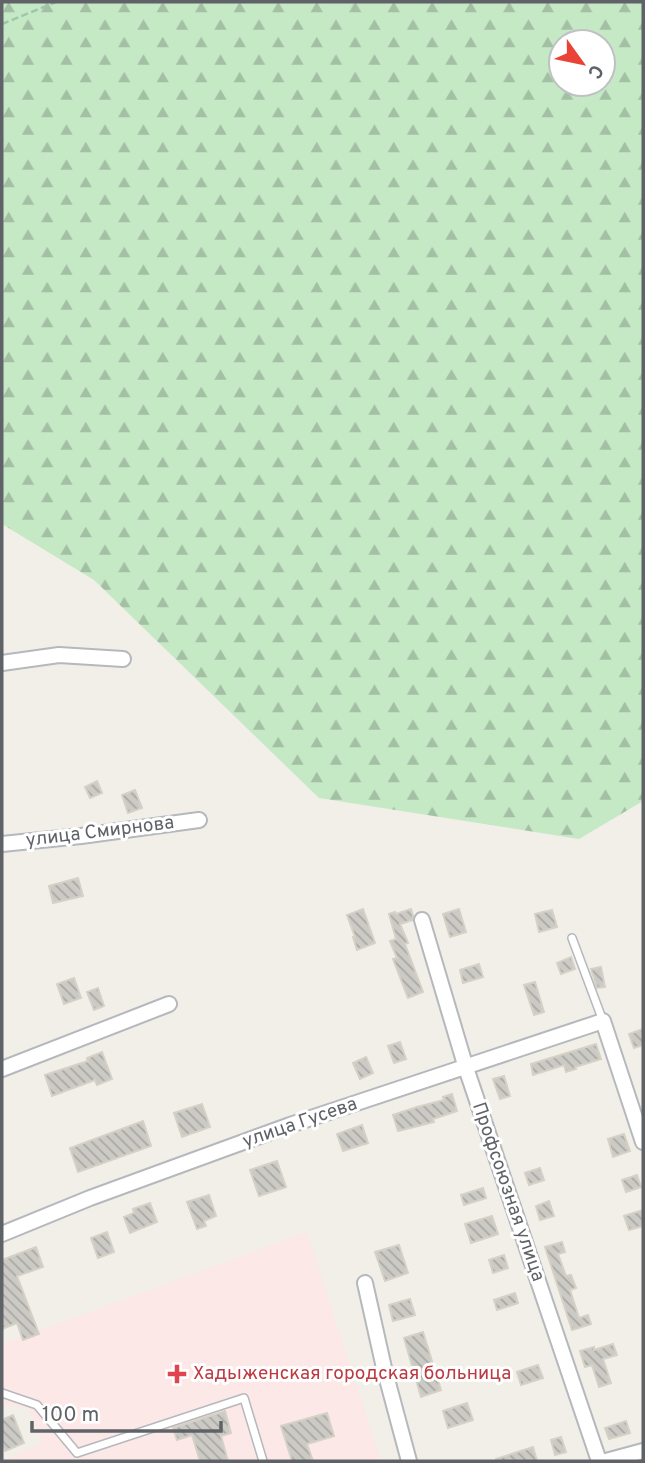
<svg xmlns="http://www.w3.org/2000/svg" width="645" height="1463" font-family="Overpass,sans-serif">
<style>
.medical{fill:#fce8e6}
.forest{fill:url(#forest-firs);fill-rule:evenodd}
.building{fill:url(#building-back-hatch);stroke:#d6d1c6;stroke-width:2}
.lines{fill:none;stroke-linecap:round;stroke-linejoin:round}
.service-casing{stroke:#b5b8bc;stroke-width:10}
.minor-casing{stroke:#b5b8bc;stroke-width:18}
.path{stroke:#9cc7a9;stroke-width:2.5;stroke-dasharray:7 3.5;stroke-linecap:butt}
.service{stroke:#fff;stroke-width:7}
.minor{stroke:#fff;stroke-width:14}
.health-dot{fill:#e0444e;stroke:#fff;stroke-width:2.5}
.labels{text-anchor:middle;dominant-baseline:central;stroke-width:6;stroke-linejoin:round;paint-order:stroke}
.street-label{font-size:19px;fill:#5f6368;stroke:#fff}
.health-label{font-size:19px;fill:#be3a42;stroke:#fff;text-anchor:start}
</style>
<defs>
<pattern id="forest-firs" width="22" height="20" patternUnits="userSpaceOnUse" patternTransform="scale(1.75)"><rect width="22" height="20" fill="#c5e8c5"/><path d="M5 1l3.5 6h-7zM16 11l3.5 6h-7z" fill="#a3c0a4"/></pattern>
<pattern id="building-back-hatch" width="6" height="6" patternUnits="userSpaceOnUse" patternTransform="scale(1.75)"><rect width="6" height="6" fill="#cccac5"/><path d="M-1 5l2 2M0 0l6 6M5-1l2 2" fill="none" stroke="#a9a8a4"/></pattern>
</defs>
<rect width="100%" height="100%" fill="#f1efe8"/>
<!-- medical -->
<path class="medical" d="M307,1232L381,1461H2L42,1443L29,1408L2,1405V1344Z"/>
<!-- forest -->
<path class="forest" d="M2,2H643V801L579,839L319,798L94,580L2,524ZM561,42H603V84H561Z"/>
<!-- building -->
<path class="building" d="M97,781L102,793L90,798L85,787Z
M135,790L142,808L128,813L122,795Z
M78,878L83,896L53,903L49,886Z
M363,909L375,943L357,950L353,937H355L347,915Z
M411,909L413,916V920L400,924L408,943L405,944L423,992L408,998L393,959L397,958L390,941L396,939L389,914L395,912L396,914Z
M459,909L466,932L450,937L443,914Z
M552,910L557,927L539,932L535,914Z
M571,957L575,969L561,974L557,963Z
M479,964L483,977L463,983L460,970Z
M601,967L605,987L597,988L591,969Z
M74,978L81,998L64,1004L57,984Z
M535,982L544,1012L534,1015L524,985Z
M98,988L104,1006L94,1010L87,992Z
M643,1029V1045L634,1048L629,1034Z
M400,1042L406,1059L394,1063L388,1046Z
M596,1044L601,1059L575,1067L576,1069L566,1072L564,1065L533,1075L531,1064Z
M102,1052L112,1079L97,1085L95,1080L52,1096L45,1075L88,1061L87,1058Z
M366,1057L373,1073L360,1079L353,1063Z
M504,1076L510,1096L500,1099L493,1079Z
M452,1094L457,1111L433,1119L434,1122L398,1131L393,1115L417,1107L444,1100L443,1097Z
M202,1104L210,1127L182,1137L174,1113Z
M143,1121L151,1146L78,1172L70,1148Z
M362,1125L368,1143L343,1151L337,1134Z
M624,1134L630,1151L613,1157L608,1139Z
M277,1161L286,1187L259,1196L250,1170Z
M540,1168L544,1180L529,1185L525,1173Z
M637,1175L641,1187L626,1192L622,1180Z
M483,1188L486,1198L464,1205L461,1195Z
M209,1195L216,1216L204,1221L206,1226L197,1229L187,1202Z
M549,1201L554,1216L540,1220L536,1206Z
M150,1203L157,1222L130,1233L124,1217L134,1213L133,1209Z
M643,1210V1226L629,1230L624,1216Z
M492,1216L498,1234L471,1243L465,1224Z
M107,1232L114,1252L98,1258L91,1238Z
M562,1242L565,1252L558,1254L566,1276L571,1275L576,1288L570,1290L579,1318L588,1315L591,1324L572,1330L545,1247Z
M399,1245L408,1273L385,1281L375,1252Z
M36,1247L43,1267L17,1276L39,1334L23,1340L17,1323L2,1329V1260Z
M504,1255L508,1268L493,1273L489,1260Z
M515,1293L518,1303L497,1310L494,1300Z
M410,1299L415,1315L393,1321L389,1305Z
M423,1332L441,1390L421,1397L404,1338Z
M613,1344L617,1355L603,1359L611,1383L599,1387L592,1365L585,1367L580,1351L594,1347V1350Z
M538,1365L543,1378L521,1385L517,1372Z
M467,1403L473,1420L448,1428L443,1411Z
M225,1411L231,1433L221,1436L228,1461H200L192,1435L177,1440L173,1428Z
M327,1413L334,1436L307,1444L313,1461H292L281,1426Z
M13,1415L24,1443L5,1451L2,1443V1420Z
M626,1421L630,1433L609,1439L605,1428Z
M561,1437L566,1452L555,1455L551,1440Z
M533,1447L537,1461H496V1459Z"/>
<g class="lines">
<!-- service casing -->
<g class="service-casing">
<path id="service" d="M572,938L603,1021
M2,1393L37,1405L77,1453L244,1398L263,1461"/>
</g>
<!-- minor casing -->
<g class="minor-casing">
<path id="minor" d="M2,663L59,655L123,659
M2,844L81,836L199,820
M422,920L466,1068L599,1461
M2,1069L169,1004
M2,1234L90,1198L290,1125L603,1021L643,1142
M365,1283L384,1368L409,1461
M606,1461L643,1451"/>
</g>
<!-- path -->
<path class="path" d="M2,24L56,2"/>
<!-- service -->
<use href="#service" class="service"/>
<!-- minor -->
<use href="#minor" class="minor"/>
</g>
<!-- markers -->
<path class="health-dot" d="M173.5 1363.5h7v7h7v7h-7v7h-7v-7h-7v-7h7z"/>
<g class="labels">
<!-- street labels -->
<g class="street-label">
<text transform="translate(100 832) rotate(-7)">улица Смирнова</text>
<text transform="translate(300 1123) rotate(-19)">улица Гусева</text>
<text transform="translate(508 1192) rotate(71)">Профсоюзная улица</text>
</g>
<!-- health labels -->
<g class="health-label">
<text x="193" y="1374">Хадыженская городская больница</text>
</g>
</g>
<!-- border -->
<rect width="645" height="1463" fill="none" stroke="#5f6368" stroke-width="7"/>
<!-- north arrow -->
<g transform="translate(582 63) rotate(123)"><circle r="33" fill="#ffffff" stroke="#bfc1c3" stroke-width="2"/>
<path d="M0-5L12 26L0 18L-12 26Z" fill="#ea4335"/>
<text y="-10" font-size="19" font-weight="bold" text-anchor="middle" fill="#5f6368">С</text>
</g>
<!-- scale -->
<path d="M32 1421v10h189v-10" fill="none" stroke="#5f6368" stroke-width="3.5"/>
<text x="42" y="1421" font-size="21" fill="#5f6368" stroke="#ffffff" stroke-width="5" paint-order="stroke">100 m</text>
</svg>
